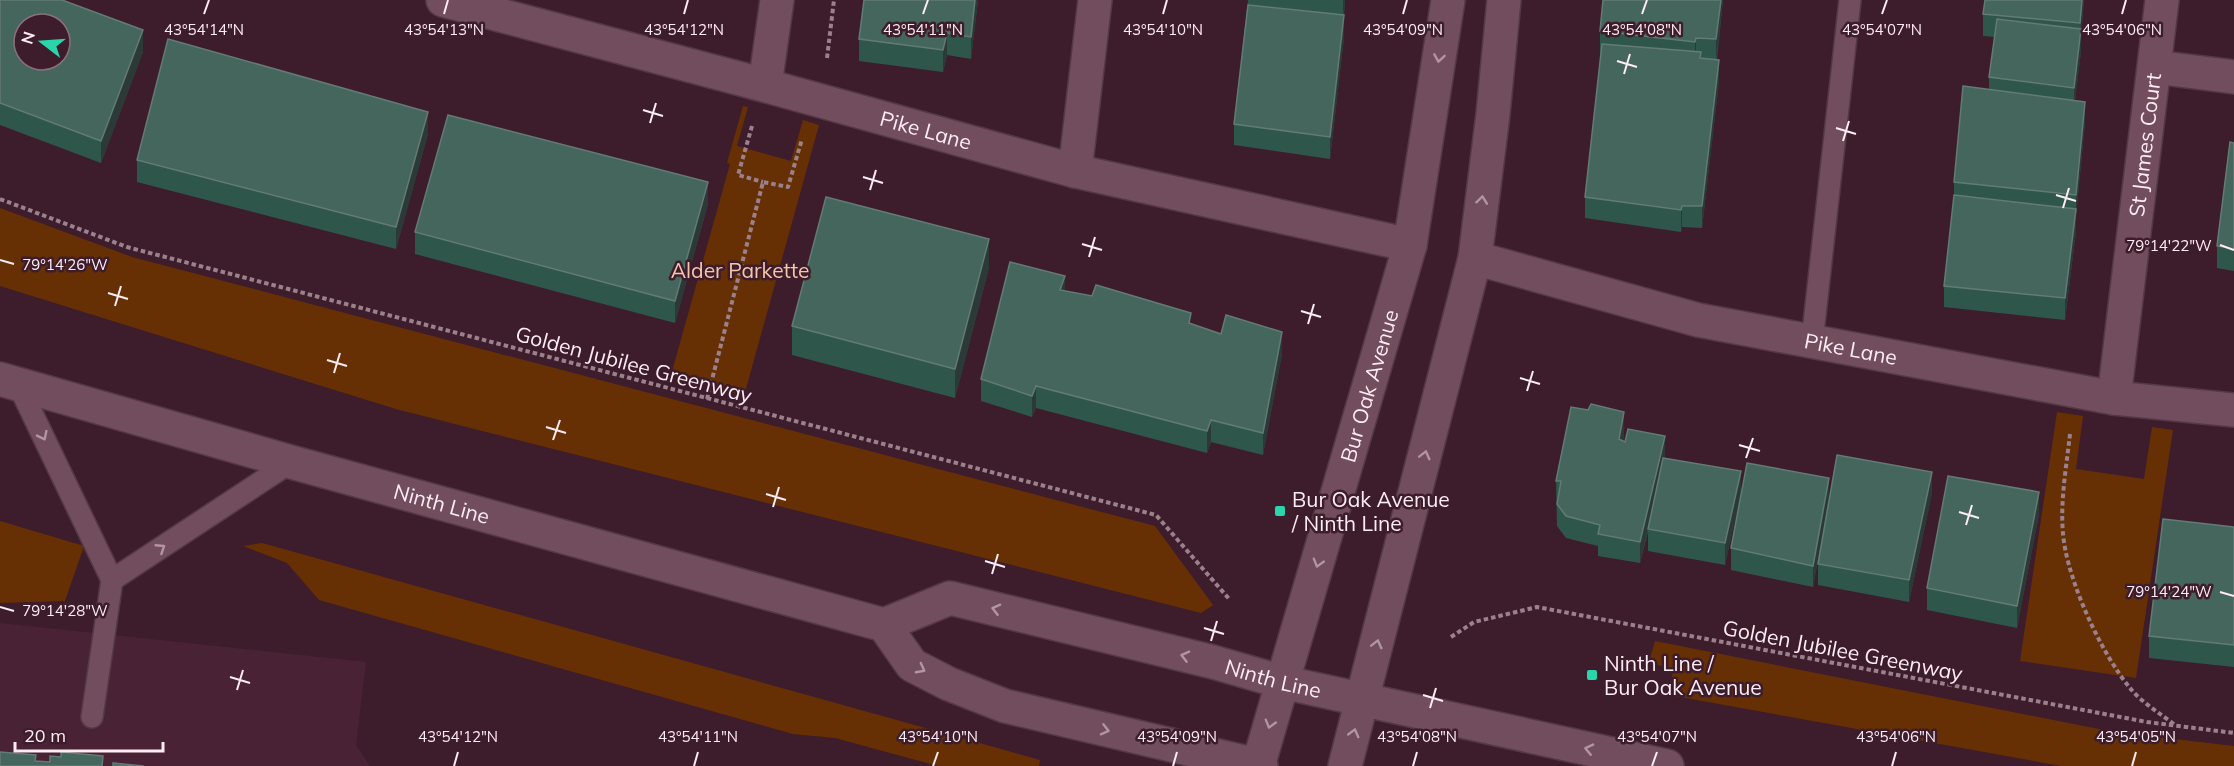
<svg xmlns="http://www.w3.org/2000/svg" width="2234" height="766" font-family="Mulish,sans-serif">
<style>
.built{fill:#4a2235}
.green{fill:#673004}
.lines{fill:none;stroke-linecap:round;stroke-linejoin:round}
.lane-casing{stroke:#533945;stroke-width:24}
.street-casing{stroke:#533945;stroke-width:36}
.secondary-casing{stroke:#533945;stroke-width:36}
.path{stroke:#9a818c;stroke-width:4;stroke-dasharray:4.5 3;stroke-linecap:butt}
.lane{stroke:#724d5d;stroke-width:21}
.street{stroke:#724d5d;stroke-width:33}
.secondary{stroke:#724d5d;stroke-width:33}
.wall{fill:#2f564b}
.shaded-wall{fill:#2b3937}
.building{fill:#45665d;stroke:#627b74;stroke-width:1.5;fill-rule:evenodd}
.oneway{stroke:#b195a0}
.ticks{fill:none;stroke:#feecf3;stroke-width:2}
.poi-dot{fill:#2bd5ac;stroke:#3d1d2c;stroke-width:2}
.labels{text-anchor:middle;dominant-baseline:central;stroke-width:5;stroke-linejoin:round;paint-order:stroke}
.street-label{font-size:21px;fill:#feecf3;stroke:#3d1d2c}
.park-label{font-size:21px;fill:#f5c5aa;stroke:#3d1d2c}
.poi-label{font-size:21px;fill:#feecf3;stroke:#3d1d2c;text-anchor:start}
.ticks-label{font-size:15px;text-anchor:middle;fill:#feecf3;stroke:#3d1d2c;stroke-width:5;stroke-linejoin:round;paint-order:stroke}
</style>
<rect width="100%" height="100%" fill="#3d1d2c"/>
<!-- built -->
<path class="built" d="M0,623L366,662L356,745L370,766H0Z"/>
<!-- green -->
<path class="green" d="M743,106L748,107L737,146L791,161L803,120L819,125L744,396L671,375L730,164L727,163Z
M0,208L132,257L1155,526L1213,605L1201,613L396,409L0,286Z
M2057,412L2083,416L2076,469L2144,479L2152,427L2173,430L2136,678L2020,661Z
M0,521L84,546L65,601L0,603Z
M262,543L1040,760L1039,766H938L835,738L793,734L319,600L287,563L243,546Z
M1655,641L2114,732L2234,746V766H2061L1669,695L1673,670L1649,662Z"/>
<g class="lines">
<!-- lane casing -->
<g class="lane-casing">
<path id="lane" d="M1812,342L1850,0
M18,384L112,580L92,717
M112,580L291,462"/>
</g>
<!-- street casing -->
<g class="street-casing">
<g id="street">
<path id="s1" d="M443,0L745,80L1075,171L1410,245"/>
<path d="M2155,67L2234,77"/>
<path d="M765,85L777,0"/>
<path d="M1075,171L1095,0"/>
<path id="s2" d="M1475,258L1698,320L2114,398L2234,410"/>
<path id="s3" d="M2114,398L2162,0"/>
</g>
</g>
<!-- secondary casing -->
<g class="secondary-casing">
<g id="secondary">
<path id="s4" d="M0,379L291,462L884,625L950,598L1213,662L1282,682L1667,766"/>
<path d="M884,625L912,665L949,684L1005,706L1261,766"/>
<path id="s5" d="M1258,766L1410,245L1448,0"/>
<path d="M1345,766L1475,258L1493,114L1504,0"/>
</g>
</g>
<!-- path -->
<path class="path" d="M827,58L834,0
M752,126L738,175L763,182
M0,199L127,247L1156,515L1230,600
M707,399L763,182L788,187L802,139
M2070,434C2066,471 2058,511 2065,548C2073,591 2102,654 2130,688C2141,702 2161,714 2175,725
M1451,637L1474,622L1537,607L2147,722L2234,733"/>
<!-- lane -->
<use href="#lane" class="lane"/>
<!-- street -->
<use href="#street" class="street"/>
<!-- secondary -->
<use href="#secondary" class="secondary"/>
</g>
<!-- wall -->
<path class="wall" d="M0,0L143,52L101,163L0,125Z
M978,0L971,59L947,55L943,72L859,61V39Z
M1248,0H1345L1344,15V37L1330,159L1234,145V124Z
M1723,0L1717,59L1719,81L1702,228L1682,227L1681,232L1585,218V197L1601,53H1600V31Z
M1985,0H2084L2081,36V51L2075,100L2085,123L2076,216V231L2065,320L1944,307V286L1954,198V182L1989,89V77L1995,37L1983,36V14Z
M428,134L396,249L137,182V160Z
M2234,143V271L2217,268V246Z
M708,204L675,323L415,254V232Z
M989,268L955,398L792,355V326Z
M1065,291L1191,324L1282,354L1263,455L1211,442L1207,453L1036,408L1032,417L981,401V379Z
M1624,434L1623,441L1665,458L1741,493L1725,565L1648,551V532L1640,563L1598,556V546L1566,538L1557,526L1556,481Z
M1932,493L1909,602L1818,585V564Z
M1829,500L1813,587L1731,570V548Z
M2039,514L2017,628L1927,610V588Z
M2234,527V667L2149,658V636Z"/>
<!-- shaded-wall -->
<path class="shaded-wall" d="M975,0H978L971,59V37Z
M1343,0H1345L1343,17Z
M1721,0H1723L1716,61V39Z
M2082,0H2084L2081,36V51L2074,110V88L2080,36Z
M1344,15V37L1330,159V137Z
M143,30V52L101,163V141Z
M947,33V55L943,72V50Z
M1696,38V59L1695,64V42Z
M1719,60V81L1702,228V206Z
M2085,102V123L2076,216V231L2065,320V298L2076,210V195Z
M428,112V134L396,249V227Z
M708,182V204L675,323V301Z
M1682,206V227L1681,232V210Z
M989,239V268L955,398V369Z
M1065,276V298L1060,290Z
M1282,332V354L1263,455V433Z
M1036,386V408L1032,417V396Z
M1624,412V434L1619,461V439Z
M1211,420V442L1207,453V431Z
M1665,436V457L1640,563V542Z
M1741,471V493L1725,565V543Z
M1932,472V493L1909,602V580Z
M1829,478V500L1813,587V566Z
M2039,492V514L2017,628V606Z"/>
<!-- building -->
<path class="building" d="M0,0H62L143,30L101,141L0,103ZM24,24H60V60H24Z
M864,0H975L971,37L947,33L943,50L859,39Z
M1603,0H1721L1716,39L1696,38L1695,42L1600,31Z
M1985,0H2082L2080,23L1983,14Z
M1248,5L1344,15L1330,137L1234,124Z
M1997,19L2081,29L2074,88L1989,77Z
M168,39L428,112L396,227L137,160Z
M1602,44L1701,52L1700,58L1719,60L1702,206H1682L1681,210L1585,197Z
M1963,86L2085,102L2076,195L1954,182Z
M448,115L708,182L675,301L415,232Z
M2230,142L2234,143V249L2217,246Z
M1954,195L2076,209L2065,298L1944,286Z
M826,197L989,239L955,369L792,326Z
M1010,262L1065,276L1060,290L1092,296L1096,285L1191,313L1189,323L1221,334L1226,315L1282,332L1263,433L1211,420L1207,431L1036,386L1032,396L981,379Z
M1591,404L1624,412L1619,439L1625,442L1628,429L1665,436L1640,542L1598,534L1600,525L1566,516L1557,504L1561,481H1556L1571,407L1588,410Z
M1837,455L1932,472L1909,580L1818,564Z
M1663,458L1741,471L1725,543L1648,529Z
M1747,463L1829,478L1813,566L1731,548Z
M1948,476L2039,492L2017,606L1927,588Z
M2163,519L2234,527V645L2149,636Z
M0,752L36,755L35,761L50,762V756L61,757V752L103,756L102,766H0Z
M113,763L144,766H113Z"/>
<!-- one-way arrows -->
<defs><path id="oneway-chevron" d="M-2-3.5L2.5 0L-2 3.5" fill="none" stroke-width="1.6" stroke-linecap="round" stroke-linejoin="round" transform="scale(1.5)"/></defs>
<g class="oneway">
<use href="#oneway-chevron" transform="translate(1439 58) rotate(99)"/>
<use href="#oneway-chevron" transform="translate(1482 200) rotate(-83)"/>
<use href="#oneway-chevron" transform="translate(43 436) rotate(64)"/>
<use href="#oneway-chevron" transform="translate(1425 455) rotate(-76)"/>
<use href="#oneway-chevron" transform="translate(161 548) rotate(-33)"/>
<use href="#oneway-chevron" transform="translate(1318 563) rotate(106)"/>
<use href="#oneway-chevron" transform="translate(996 609) rotate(-166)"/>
<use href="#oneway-chevron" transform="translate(1377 644) rotate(-76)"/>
<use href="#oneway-chevron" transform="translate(1185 656) rotate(-166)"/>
<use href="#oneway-chevron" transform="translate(921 669) rotate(28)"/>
<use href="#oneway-chevron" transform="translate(1270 724) rotate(106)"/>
<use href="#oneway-chevron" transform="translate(1105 730) rotate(14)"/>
<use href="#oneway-chevron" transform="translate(1354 733) rotate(-75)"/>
<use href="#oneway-chevron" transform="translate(1589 749) rotate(-167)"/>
</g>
<!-- ticks -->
<path class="ticks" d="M204,14L209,0M444,14L448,0M684,14L688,0M923,14L928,0M1163,14L1167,0M1403,14L1407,0M1642,14L1647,0M1882,14L1887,0M2122,14L2126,0M1617,61L1637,67M1624,74L1630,54M643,110L663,116M650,123L656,103M1836,128L1856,134M1843,141L1849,121M863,177L883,183M870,190L876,170M2056,195L2076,201M2063,208L2069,188M1082,244L1102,250M2220,245L2234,250M1089,257L1095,237M0,260L14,264M108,293L128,299M115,306L121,286M1301,311L1321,317M1308,324L1314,304M327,360L347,366M334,373L340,353M1520,378L1540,384M1527,391L1533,371M546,427L566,433M553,440L560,420M1739,445L1760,451M1746,458L1753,438M766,494L786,500M773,507L779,487M1959,512L1979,518M1966,525L1972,505M985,561L1005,567M992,574L998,554M2220,592L2234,596M0,607L14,611M1204,628L1224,634M1211,641L1217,621M230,677L250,683M237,690L243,670M1423,695L1443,701M1430,708L1436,688M454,766L458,752M694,766L698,752M933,766L938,752M1173,766L1177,752M1413,766L1417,752M1652,766L1657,752M1892,766L1896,752M2132,766L2136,752"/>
<!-- markers -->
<g class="poi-dot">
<rect x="1274" y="505" width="12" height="12" rx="3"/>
<rect x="1586" y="669" width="12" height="12" rx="3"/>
</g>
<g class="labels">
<!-- street labels -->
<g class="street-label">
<text stroke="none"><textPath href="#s1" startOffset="500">Pike Lane</textPath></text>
<text stroke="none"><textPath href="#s3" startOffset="255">St James Court</textPath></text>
<text stroke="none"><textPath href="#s2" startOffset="387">Pike Lane</textPath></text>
<text transform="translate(634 364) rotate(15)">Golden Jubilee Greenway</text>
<text stroke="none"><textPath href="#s5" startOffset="396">Bur Oak Avenue</textPath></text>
<text stroke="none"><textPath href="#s4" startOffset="459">Ninth Line</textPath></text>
<text transform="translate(1843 650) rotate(11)">Golden Jubilee Greenway</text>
<text stroke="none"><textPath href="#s4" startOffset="1322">Ninth Line</textPath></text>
</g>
<!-- park labels -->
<g class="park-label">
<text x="740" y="270">Alder Parkette</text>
</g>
<!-- poi labels -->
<g class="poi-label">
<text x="1292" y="499">Bur Oak Avenue<tspan x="1292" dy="24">/ Ninth Line</tspan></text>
<text x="1604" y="663">Ninth Line /<tspan x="1604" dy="24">Bur Oak Avenue</tspan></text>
</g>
</g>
<g class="ticks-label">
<text x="204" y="35">43°54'14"N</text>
<text x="444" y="35">43°54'13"N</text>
<text x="684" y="35">43°54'12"N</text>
<text x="923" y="35">43°54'11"N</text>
<text x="1163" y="35">43°54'10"N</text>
<text x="1403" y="35">43°54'09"N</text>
<text x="1642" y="35">43°54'08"N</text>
<text x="1882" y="35">43°54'07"N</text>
<text x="2122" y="35">43°54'06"N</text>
<text x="2169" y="251">79°14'22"W</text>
<text x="65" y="270">79°14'26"W</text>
<text x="2169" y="597">79°14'24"W</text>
<text x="65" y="616">79°14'28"W</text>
<text x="458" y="742">43°54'12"N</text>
<text x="698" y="742">43°54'11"N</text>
<text x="938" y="742">43°54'10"N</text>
<text x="1177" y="742">43°54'09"N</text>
<text x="1417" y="742">43°54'08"N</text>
<text x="1657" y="742">43°54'07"N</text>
<text x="1896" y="742">43°54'06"N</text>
<text x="2136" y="742">43°54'05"N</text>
</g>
<!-- north arrow -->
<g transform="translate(42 42) rotate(287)"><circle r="28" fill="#3d1d2c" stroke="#8a707c" stroke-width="1.5"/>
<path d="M0-4.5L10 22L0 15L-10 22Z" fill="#2bd5ac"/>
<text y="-9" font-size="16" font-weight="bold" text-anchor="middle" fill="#feecf3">N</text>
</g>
<!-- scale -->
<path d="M15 742v9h148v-9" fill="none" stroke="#feecf3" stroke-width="3"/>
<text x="24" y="742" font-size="18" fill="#feecf3" stroke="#3d1d2c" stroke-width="4.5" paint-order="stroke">20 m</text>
</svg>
